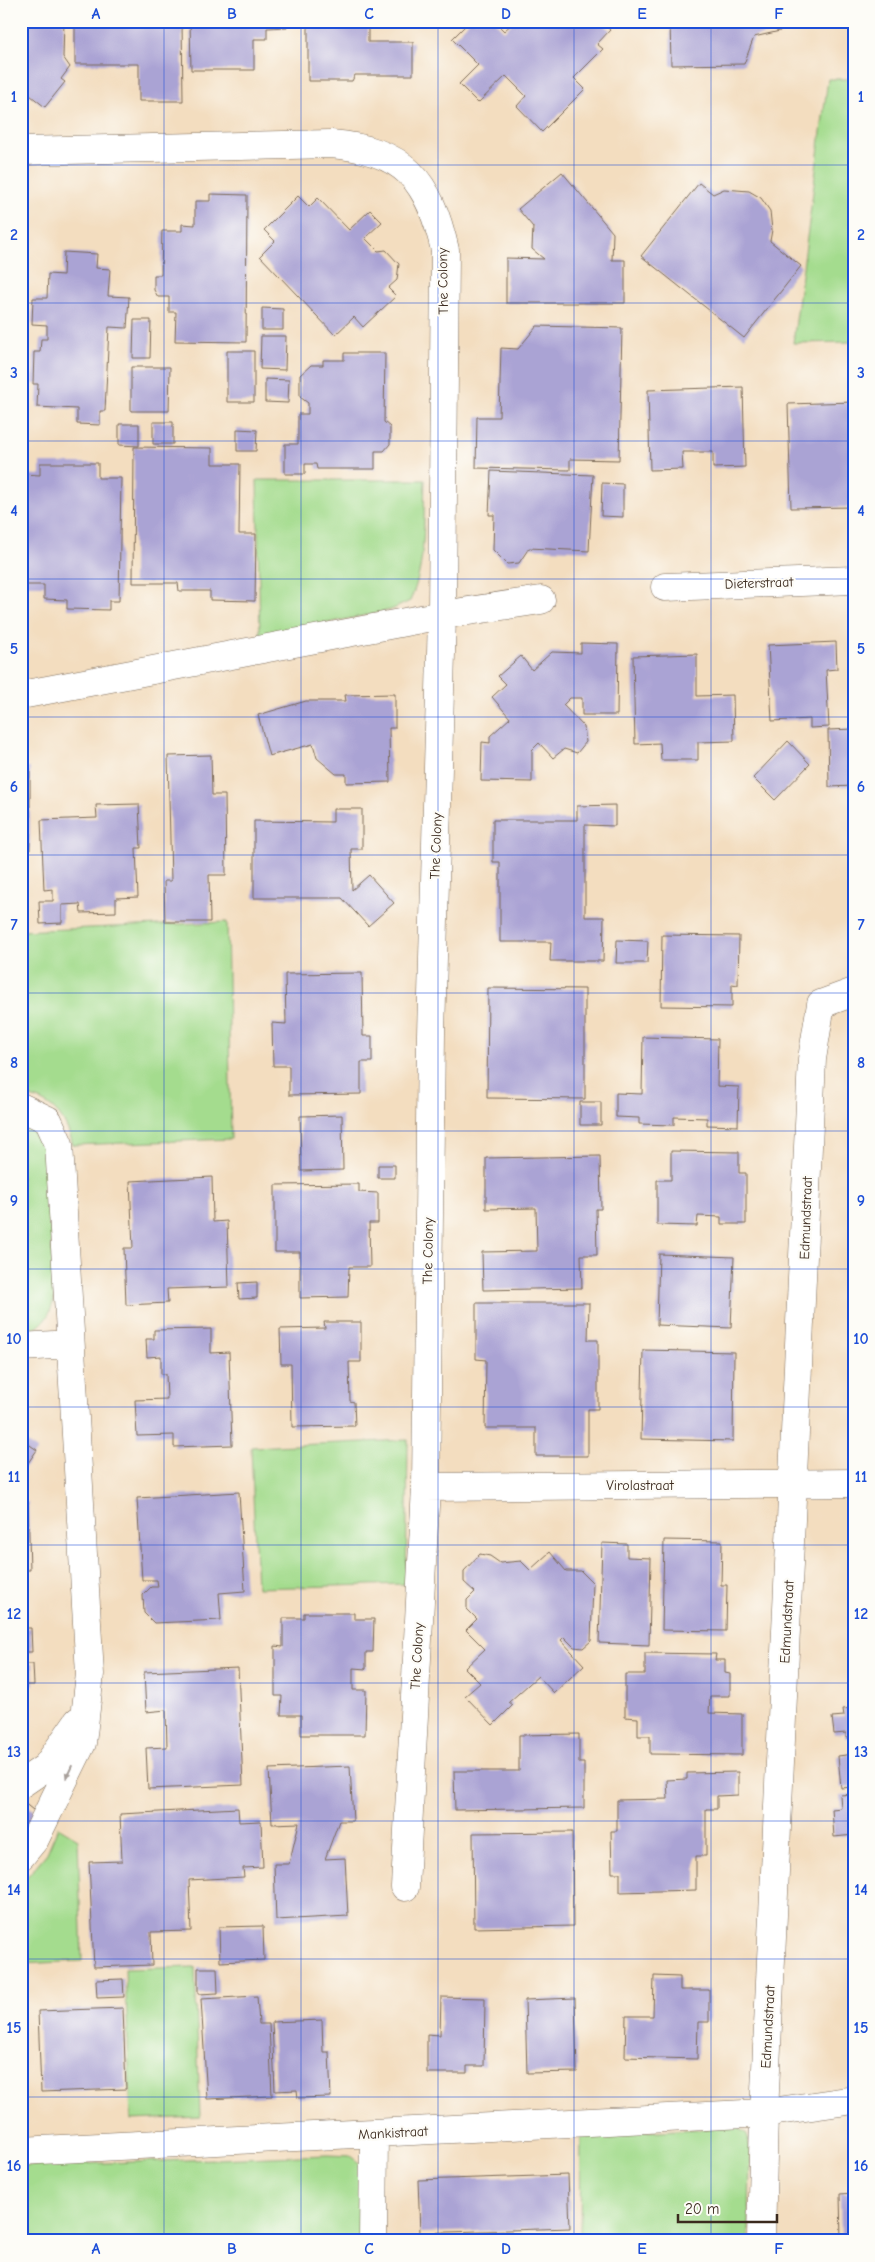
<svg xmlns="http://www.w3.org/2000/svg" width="875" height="2262" font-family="'Comic Neue',sans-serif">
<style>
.green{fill:#a4dc8e;stroke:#708356}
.building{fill:#aaa3d4}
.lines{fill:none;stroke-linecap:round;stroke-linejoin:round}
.street-casing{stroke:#7b6956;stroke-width:29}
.street{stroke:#fff;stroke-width:28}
.oneway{fill:#a79f9a}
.grid{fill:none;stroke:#1d4ed8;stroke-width:1;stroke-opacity:0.55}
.labels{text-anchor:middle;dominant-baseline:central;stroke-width:4.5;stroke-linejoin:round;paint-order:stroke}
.street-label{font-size:14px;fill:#3b2a1e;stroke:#fdfcf7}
.neatline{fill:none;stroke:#1d4ed8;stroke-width:2}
.grid-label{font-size:16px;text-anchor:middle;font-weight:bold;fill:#1d4ed8}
</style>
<rect width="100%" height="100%" fill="#fdfcf7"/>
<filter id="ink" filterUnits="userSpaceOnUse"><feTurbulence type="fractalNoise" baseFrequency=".02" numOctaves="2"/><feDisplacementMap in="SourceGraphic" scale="10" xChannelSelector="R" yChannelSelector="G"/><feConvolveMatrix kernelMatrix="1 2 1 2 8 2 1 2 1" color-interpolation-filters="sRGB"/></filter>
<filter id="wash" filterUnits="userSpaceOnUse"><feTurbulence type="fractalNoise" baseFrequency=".0096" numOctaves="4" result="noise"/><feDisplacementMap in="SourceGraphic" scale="20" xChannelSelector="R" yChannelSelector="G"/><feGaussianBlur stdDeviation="1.12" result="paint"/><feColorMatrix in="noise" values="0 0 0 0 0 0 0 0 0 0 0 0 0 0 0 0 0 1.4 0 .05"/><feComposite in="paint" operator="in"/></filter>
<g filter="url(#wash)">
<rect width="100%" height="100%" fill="#f3ddbf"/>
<!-- green -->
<path class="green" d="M828,79H854V342L793,343Z
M257,480H425C423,520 427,564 410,601L391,610L260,637Z
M227,922L231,1139L73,1145C65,1116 52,1100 21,1095V931Z
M21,1120L41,1131L47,1141L54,1299C50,1316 41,1331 21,1332Z
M408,1440L406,1584L257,1588L251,1447Z
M58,1827L78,1839L82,1961L21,1964V1884L47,1853Z
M195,1967L200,2117L131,2120L125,1969Z
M736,2127L747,2134L750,2149L749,2241H580L581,2135Z
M328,2155L350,2156L362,2165V2241H21V2166Z"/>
<g id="blocks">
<!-- building -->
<path class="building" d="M21,21L64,22L63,57L70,67L61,79L65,82L45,107L21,88Z
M75,21H182L183,101H139V64H75Z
M190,21H287V27L267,28V39H254V70H191Z
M308,21H368V42H413V75H355L352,81H308Z
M470,21H494L504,31L515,21H601L610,30L597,44L603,49L574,78L585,89L542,132L517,106L526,96L506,76L478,103L459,84L478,65L452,39Z
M670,21H780V31L754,37L744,64L671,65Z
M562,172L613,233L612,260H625V303H506V258L544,259L532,249L533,227L518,209Z
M699,183L713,194L724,189L749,191L761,198L770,211L772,230L770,241L801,266L744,338L641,256Z
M210,194L247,195L246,342L175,341L176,312H169V297H158L154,290V275H161L162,231H182V224L195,225V201H210Z
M298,196L309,207L318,198L349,230L370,210L382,222L365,238L378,251L386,250L399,264L397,280L388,288L396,296L363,327L354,317L335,335L260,256L275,241L264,230Z
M64,252L97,254L96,268L110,269L108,296L129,297L127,328L109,327L105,411H100V425L77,424V409L37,407L38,384H33L34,352H40L41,339H47V325L32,324L33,298H47L48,274L63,275Z
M262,308L283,309V330H262Z
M134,320H151L150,358H133Z
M537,326L622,328L619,460L570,459V470L476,468L477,417H499L501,348L518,349Z
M261,336H286L285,370L260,369Z
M227,351H254V402H227Z
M344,353H385L384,422L390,427V444L384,451H375V469H317L316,464H305V474H285V444H298V414H308V403L300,397V375L311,365H323V360H344Z
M131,367H170L169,411H131Z
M265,379L289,380L288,403L265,402Z
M743,387L745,467L713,468V452H682L683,469L650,470L648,390Z
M854,402V507L791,508L788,404Z
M153,422H173V444H153Z
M119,424H139V446L119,445Z
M237,429L257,430L256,451H237Z
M134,447L212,448V464H240L239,534H256L255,601L210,600V591H179L178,583H133Z
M40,463H98V478H121L119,601H109V610L67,609V600L44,599V585H21V474L40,475Z
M491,471L593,475L589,551L529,548L519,563L507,564L493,550L494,515H489Z
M602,483L623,484V517L601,516Z
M836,642L837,669L826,670L829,727L810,728V719L772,721L768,645Z
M581,643L618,644L617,715H582V698H570L563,705L584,727L586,742L577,753L564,749L553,758L539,743L532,750V782L481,781L482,742L490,743V736L510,718L492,697L506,684L498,676L521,656L532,670L552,652L581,653Z
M697,654V696L733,695L734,741L698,742V760H661L660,743L635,744L633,656Z
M395,694V728H389L390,782L346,783V774H336L317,758L313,744L269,756L258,715L306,701H346L345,695Z
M854,729V786L829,787L828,730Z
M788,741L810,764L775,800L753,778Z
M211,755L212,795H225L226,875H209L210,922H165L164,881H171L168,756Z
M21,768H30V850H21Z
M139,804L141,848H136L138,897L116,898V912L81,913L80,904L62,905V923L40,924L39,901H53V889L44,890L41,820L97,818L96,805Z
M615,805V826L585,825V917H604L603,961H550L551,942H500V862H493V820H577V806Z
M333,809H362V849H351L352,890L369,875L394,903L368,926L342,898H254V821L333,822Z
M662,935L739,936L738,985L732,984V1007L661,1006Z
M617,940L648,941L647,963H616Z
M362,973L363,1036H372V1062H361V1094L289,1095V1066H273L272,1023L286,1024L285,974Z
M488,988L585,989V1099L487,1098Z
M643,1037L718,1039L717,1086L739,1087L738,1126L707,1125V1118L674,1117V1125L639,1124V1118L616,1117V1093L642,1094Z
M580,1102H601V1125H580Z
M342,1115L343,1170L301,1171L300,1116Z
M671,1151L739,1152V1173H746V1224H721V1217L698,1216L697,1226L657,1225V1180H671Z
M600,1156L601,1209H596L597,1255H581L582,1288L483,1290L482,1252L537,1251L536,1208L486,1209V1158Z
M378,1165H395V1178H378Z
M212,1177L213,1222L227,1221L229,1287L167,1289L168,1303L126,1305L124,1248H133L130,1181Z
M359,1184V1192L378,1193V1223H369L370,1267H349L348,1297L300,1298V1252H275V1185Z
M659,1254L734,1257L731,1328L657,1325Z
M257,1282V1298L239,1299L238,1283Z
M476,1303H589L588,1340H598V1409H588V1456H536V1428H485L486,1360L476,1359Z
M324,1322H361V1362H349L350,1401L354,1402L355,1426L292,1427L291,1364H281L280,1329L325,1328Z
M211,1329V1353L229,1352L232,1445L174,1447V1435L137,1436L135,1400L167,1399L166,1374H161V1356L147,1357L146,1339H154V1330Z
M643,1350L734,1352L733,1441L641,1439Z
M21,1439L37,1450L21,1473Z
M239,1492L245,1591L219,1593L221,1620L154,1623L144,1613L143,1595L151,1587H158L157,1580H142L137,1498Z
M28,1502L30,1570H21V1503Z
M664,1540L722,1541L721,1585H727L726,1631L662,1630Z
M602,1543L627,1544V1557L651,1558L649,1645L599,1643Z
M550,1552L566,1571H581L593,1583L591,1641L583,1648L574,1647L564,1637L561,1640L584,1665L554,1693L538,1676L509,1702L513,1705L493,1725L465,1696L480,1683L465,1668L485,1649L466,1630L477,1619L467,1609V1600L475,1592L464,1582V1571L480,1554L490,1556L500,1563L521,1561L530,1570Z
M304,1613H354V1619H374L373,1652H366V1669L353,1668V1690H366L365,1735H301V1715H281L282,1696H275V1646L283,1647V1618H304Z
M21,1628H31L32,1652H21Z
M645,1653L716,1654L715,1660H725V1673L730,1674V1696H710L709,1713L742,1714V1755L650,1754V1736H638V1718L625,1717V1674H645Z
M21,1664H33L34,1685H21Z
M238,1668L243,1785L148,1789L146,1748L167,1747L166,1710L146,1712L144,1672Z
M854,1708V1737L846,1738V1733L834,1734L832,1717L844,1716L843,1709Z
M579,1734V1763H584V1808L455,1810L454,1771H519V1735Z
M854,1754V1787L841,1788L838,1756Z
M350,1766L353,1821H339L325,1859L345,1858L348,1916L276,1920L274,1864H289L299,1823L272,1824L269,1769Z
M738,1772V1795L717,1796V1809H706V1856H696V1890L620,1892V1873H612L611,1831H617V1800L668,1799L667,1780L687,1779V1773Z
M854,1794V1835L834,1837L832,1809L841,1808L840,1795Z
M23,1802L38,1814L21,1849V1805Z
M238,1808L239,1822L261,1821L263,1867L243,1868L244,1877L189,1880L191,1931L151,1932L152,1965L94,1967L89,1862L122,1861L120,1814Z
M572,1832L573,1926L474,1928L473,1833Z
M263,1926L264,1960L220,1962L219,1927Z
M198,1968H217L218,1993L198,1994Z
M654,1976L680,1977V1990H709V2022H698L697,2059L625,2057L626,2016H653Z
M123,1979L124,1997L97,1998L96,1980Z
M257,1996L259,2024H269L272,2096L207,2099L201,1999Z
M441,1997L485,1998L484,2066H467V2073H427V2034L440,2035Z
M575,1998L577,2072L527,2073L525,2000Z
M123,2008L126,2089L41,2092L38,2011Z
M322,2020L323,2052H329L331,2097L298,2098L297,2090L275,2091L272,2022Z
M568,2175L570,2228L420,2233L418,2180Z
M854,2193V2241H841L840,2194Z"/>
</g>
</g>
<g filter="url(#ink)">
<use href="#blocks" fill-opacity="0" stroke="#7b6956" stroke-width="1"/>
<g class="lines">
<!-- street casing -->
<g class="street-casing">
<path id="street" d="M21,151L331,144C405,150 429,180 445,250L442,615L431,1034L426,1487L405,1887
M665,587L854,580
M21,695L442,615L541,600
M21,1107L48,1120L59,1144L90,1674L82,1743L35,1839L21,1856
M21,1347L70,1344
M426,1487L854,1483
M21,1784L46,1767L78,1721
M21,2151L764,2113L854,2100
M373,2241L374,2134
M761,2241L764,2113L812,1059L821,1004L854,992"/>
</g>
<!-- street -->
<use href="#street" class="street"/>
</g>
<!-- one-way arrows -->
<defs><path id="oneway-solid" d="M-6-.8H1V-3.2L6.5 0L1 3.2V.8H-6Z" transform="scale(1.25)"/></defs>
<use class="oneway" href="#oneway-solid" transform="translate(69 1772) rotate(115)"/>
</g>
<!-- grid -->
<path class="grid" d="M164,21V2241M301,21V2241M438,21V2241M574,21V2241M711,21V2241M21,165H854M21,303H854M21,441H854M21,579H854M21,717H854M21,855H854M21,993H854M21,1131H854M21,1269H854M21,1407H854M21,1545H854M21,1683H854M21,1821H854M21,1959H854M21,2097H854"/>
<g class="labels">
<!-- street labels -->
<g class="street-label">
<text transform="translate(443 281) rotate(-91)">The Colony</text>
<text transform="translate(759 583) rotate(-2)">Dieterstraat</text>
<text transform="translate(436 846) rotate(-88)">The Colony</text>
<text transform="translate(806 1218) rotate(-88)">Edmundstraat</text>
<text transform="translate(428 1251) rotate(-89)">The Colony</text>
<text x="640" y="1485">Virolastraat</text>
<text transform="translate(787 1622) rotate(-87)">Edmundstraat</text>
<text transform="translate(417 1656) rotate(-87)">The Colony</text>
<text transform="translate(768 2027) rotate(-87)">Edmundstraat</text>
<text transform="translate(393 2133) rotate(-3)">Mankistraat</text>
</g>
</g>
<!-- margin -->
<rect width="875" height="2262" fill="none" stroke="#fdfcf7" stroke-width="55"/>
<!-- scale -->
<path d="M678 2214v8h99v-8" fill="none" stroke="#3b2a1e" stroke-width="2.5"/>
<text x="685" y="2214" font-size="15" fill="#3b2a1e" stroke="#fdfcf7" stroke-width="4" paint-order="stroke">20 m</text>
<rect x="28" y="28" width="820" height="2206" class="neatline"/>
<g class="grid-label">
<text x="96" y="19">A</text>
<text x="232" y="19">B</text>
<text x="369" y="19">C</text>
<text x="506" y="19">D</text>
<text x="642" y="19">E</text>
<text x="779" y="19">F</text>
<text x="14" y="102">1</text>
<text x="861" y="102">1</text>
<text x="14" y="240">2</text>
<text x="861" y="240">2</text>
<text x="14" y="378">3</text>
<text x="861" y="378">3</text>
<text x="14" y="516">4</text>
<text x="861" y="516">4</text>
<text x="14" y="654">5</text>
<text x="861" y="654">5</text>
<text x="14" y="792">6</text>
<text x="861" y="792">6</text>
<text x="14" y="930">7</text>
<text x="861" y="930">7</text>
<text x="14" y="1068">8</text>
<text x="861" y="1068">8</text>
<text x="14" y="1206">9</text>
<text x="861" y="1206">9</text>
<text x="14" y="1344">10</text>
<text x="861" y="1344">10</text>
<text x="14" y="1482">11</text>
<text x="861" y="1482">11</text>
<text x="14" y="1619">12</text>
<text x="861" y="1619">12</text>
<text x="14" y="1757">13</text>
<text x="861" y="1757">13</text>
<text x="14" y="1895">14</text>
<text x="861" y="1895">14</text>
<text x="14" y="2033">15</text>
<text x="861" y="2033">15</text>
<text x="14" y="2171">16</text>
<text x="861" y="2171">16</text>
<text x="96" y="2254">A</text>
<text x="232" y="2254">B</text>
<text x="369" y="2254">C</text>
<text x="506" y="2254">D</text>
<text x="642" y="2254">E</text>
<text x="779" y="2254">F</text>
</g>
</svg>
